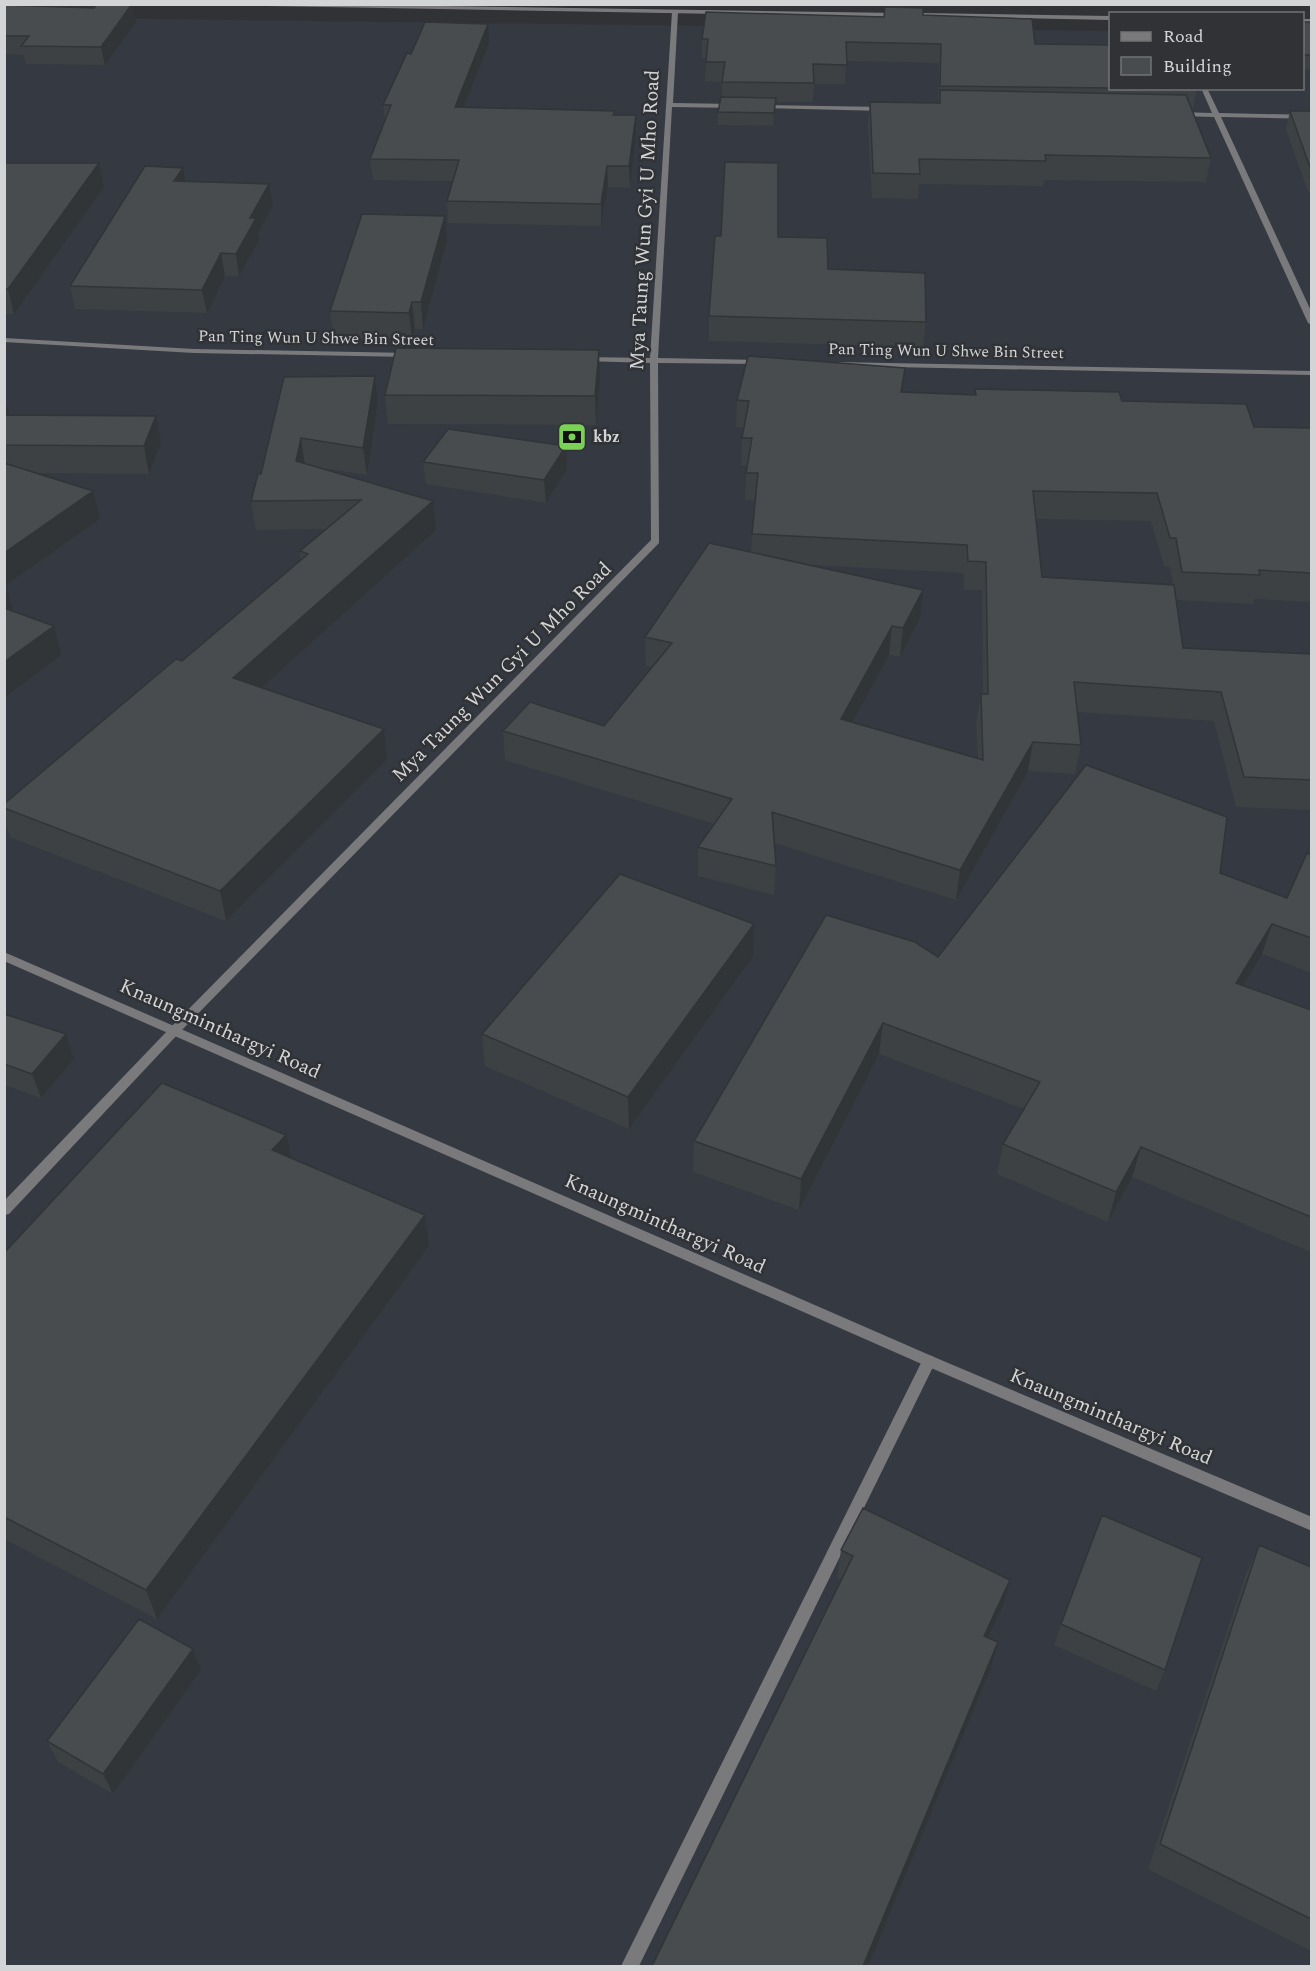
<svg xmlns="http://www.w3.org/2000/svg" width="1316" height="1971" font-family="Spectral,serif">
<style>
.built{fill:#343942}
.lines{fill:none;stroke-linecap:round;stroke-linejoin:round}
.service{fill:#7a7a7c;fill-rule:evenodd}
.minor{fill:#7a7a7c;fill-rule:evenodd}
.tertiary{fill:#7a7a7c;fill-rule:evenodd}
.wall{fill:#3e4143;fill-rule:evenodd}
.shaded-wall{fill:#323537}
.building{fill:#484c4e;stroke:#323537;stroke-width:1.5}
.labels{text-anchor:middle;dominant-baseline:central;stroke-width:5;stroke-linejoin:round;paint-order:stroke}
.far-street-label{font-size:16px;fill:#d3d4d6;stroke:#303235}
.far-poi-label{font-size:16px;font-weight:bold;fill:#d3d4d6;stroke:#303235;text-anchor:start}
.street-label{font-size:20px;fill:#d3d4d6;stroke:#303235}
</style>
<rect width="100%" height="100%" fill="#303235"/>
<!-- built -->
<path class="built" d="M5,17L1110,31V88H1302L1303,33H1311V1966H5Z"/>
<g class="lines">
<!-- service -->
<path class="service" d="M929,1355L934,1357L936,1361L639,1966H621L924,1357Z"/>
<!-- minor -->
<path class="minor" d="M675,10L678,12L673,103L734,104L737,106L734,108L672,107L658,358L761,360L765,362L761,364L658,363L659,543L179,1033L9,1214L4,1215V1201L171,1027L651,540L650,363L584,361L580,359L584,357L650,358L672,12Z
M1201,88H1207L1219,113L1312,115V119L1221,117L1312,313V325L1308,323L1214,117L1178,116L1175,114L1178,112L1212,113Z
M759,105L884,107L887,109L884,111L761,108L759,107Z
M4,338L194,349L410,353L414,355L410,357L194,353L4,342Z
M836,362L1312,371V375L839,366L835,364Z"/>
<!-- tertiary -->
<path class="tertiary" d="M151,4H306L899,13L902,15L899,17Z
M920,13L1110,16V20L918,16Z
M1302,19H1312V23H1302Z
M4,952L934,1357L1312,1517V1531L924,1365L4,961Z"/>
</g>
<!-- wall -->
<path class="wall" d="M4,5L136,22L105,65L26,64L23,55L4,54Z
M923,15L1035,44L1110,45V88H1197L1193,109H1192L1211,158L1206,182L1044,180L1043,186L919,184L918,199L872,198L868,126L870,102L938,103L939,63L846,61L845,84H814L813,102H775L773,126L718,125V112L722,97V82L705,81L706,58H702V39L884,17Z
M1302,22H1311V70L1302,69Z
M489,43L464,108L615,111V115H636V135L630,188L608,187L601,226L448,223L447,201L453,181L373,180L370,159L385,121L383,105L411,54Z
M1290,111H1311V192H1308L1286,129Z
M4,163L104,187L14,314H4Z
M183,168L186,181L273,206L258,232L259,240L239,276H225L207,313L75,309L70,286Z
M778,237L828,269L926,322L923,347L709,341V316Z
M447,241L423,329H415L412,339L334,338L330,311Z
M375,376L378,403L367,475L321,468L433,501L436,530L261,688L384,729L387,759L226,921L10,837L4,819V804L182,661L301,560L300,551L327,529L256,530L251,501L261,474L284,377Z
M600,378L596,425L388,424L385,395Z
M975,389L1122,401L1254,427L1311,428V602L1254,599L1253,604L1176,600L1183,648L1311,654V810L1236,807L1214,721L1077,712L1081,745L1075,774L1028,771L956,900L774,843L776,866L774,895L698,876V847L714,824L505,760L503,731L604,726L652,667L646,666L645,637L751,553L752,534L756,501L745,500L746,473L747,466L741,465L742,438L744,428L736,427L737,400L902,392L975,395ZM1036,519L1151,521L1164,566L1170,567L1173,585L1042,577ZM810,565L964,573V590H982L983,694H981L976,723L978,759L852,722L889,655L900,657L920,618Z
M4,399L9,415L161,443L149,474L36,473L100,519L6,585L13,611L61,655L4,698Z
M423,462L567,469L546,503L426,484Z
M1311,855V973L1262,954L1244,985L1311,1010V1252L1132,1177L1108,1222L997,1174L1003,1144L1024,1109L879,1054L799,1210L693,1172L694,1141L938,957L1220,873L1287,898Z
M753,956L629,1129L485,1066L482,1034Z
M4,1014L66,1034L74,1059L41,1098L4,1085Z
M286,1135L291,1158L429,1246L157,1619L4,1539V1253Z
M1259,1545L1311,1567V1951L1148,1869L1246,1574Z
M841,1550L1002,1608L988,1638L990,1670L868,1966H652L841,1580L837,1578Z
M1061,1624L1165,1670L1156,1691L1054,1645Z
M193,1649L201,1670L113,1794L58,1762L47,1741Z"/>
<!-- shaded-wall -->
<path class="shaded-wall" d="M132,4L136,22L105,65L101,47Z
M488,24L489,43L456,128L455,107Z
M636,115V135L630,188L629,166Z
M99,163L104,187L14,314L8,289Z
M607,166L608,187L601,226V204Z
M183,168L187,189L174,181Z
M269,184L273,206L258,232L259,240L239,276L236,254L250,218Z
M445,216L447,241L423,329L421,302Z
M221,253L225,276L207,313L202,290Z
M412,302L415,329L412,339L409,313Z
M599,350L600,378L596,425L595,396Z
M375,376L378,403L367,475L363,448Z
M5,399L12,426L4,431Z
M156,416L161,443L149,474L144,446Z
M301,438L305,466L296,461Z
M566,446L567,469L546,503L544,480Z
M93,491L100,519L6,585L13,611L4,617V553Z
M433,501L436,530L239,708L233,678Z
M923,590L920,618L900,657L903,628Z
M54,626L61,655L4,698V662Z
M892,626L889,655L838,748L841,719Z
M384,729L387,759L226,921L220,891Z
M1033,742L1028,771L956,900L960,870Z
M754,924L753,956L629,1129L628,1097Z
M1272,924L1262,954L1227,1013L1236,983Z
M883,1023L879,1054L799,1210L801,1179Z
M66,1034L74,1059L41,1098L32,1074Z
M286,1135L293,1166L272,1150Z
M1141,1147L1132,1177L1108,1222L1116,1192Z
M425,1215L429,1246L157,1619L146,1590Z
M1010,1580L1002,1608L976,1663L984,1636Z
M998,1642L990,1670L868,1966H863Z
M193,1649L201,1670L113,1794L103,1774Z"/>
<!-- building -->
<path class="building" d="M97,4H132L101,47L21,46L29,36H4V5L94,8Z
M885,7L923,8V15L1032,19L1035,44L1110,45V88L940,86L941,44L846,42L847,65L813,64L814,83L722,82L725,62H706L708,39H702L706,12L884,17Z
M1127,13L1164,14H1127Z
M425,22L488,24L455,107L615,111L613,115H636L629,166H607L601,204L447,201L459,160L370,159L391,105H383L407,53L411,54Z
M1302,22H1311V55H1302Z
M940,90L1186,95L1211,158L1045,155L1046,161L919,159L920,174L873,173L870,102L940,103Z
M721,97L776,98L774,113L718,112Z
M1290,111H1311V170Z
M725,162L778,163V237L827,238L828,269L925,273L926,322L709,316L715,236H721Z
M4,163H99L8,289H4Z
M145,166L183,168L174,181L269,184L250,218H256L236,254L221,253L202,290L70,286Z
M362,214L445,216L421,302H412L409,313L330,311Z
M396,348L599,350L595,396L385,395Z
M748,356L905,368L901,392L976,395L975,389L1119,392L1122,401L1246,404L1254,427L1311,428V573L1259,570L1260,575L1182,572L1176,538H1170L1157,493L1033,491L1042,577L1174,585L1183,648L1311,654V780L1244,777L1221,692L1074,682L1081,745L1033,742L960,870L772,812L776,866L698,847L732,799L503,731L530,702L604,726L672,643L645,637L709,543L923,590L903,628L892,626L841,719L983,760L981,694H988L986,562L968,561L967,545L752,534L758,473H746L752,438H742L749,401L737,400Z
M375,376L363,448L301,438L296,461L433,501L233,678L384,729L220,891L4,808V804L176,659L182,661L308,554L300,551L361,500L251,501L258,474H261L284,377Z
M4,415L156,416L144,446L4,445Z
M448,429L566,446L544,480L423,462Z
M4,463L93,491L4,553Z
M4,608L54,626L4,662Z
M1086,765L1227,817L1220,873L1287,898L1307,853L1311,855V938L1272,924L1236,983L1311,1010V1217L1141,1147L1116,1192L1003,1144L1040,1082L883,1023L801,1179L694,1141L826,915L915,942L938,957Z
M620,874L754,924L628,1097L482,1034Z
M4,1014L66,1034L32,1074L4,1064Z
M162,1083L286,1135L272,1150L425,1215L146,1590L4,1517V1253Z
M863,1508L1010,1580L984,1636L998,1642L863,1966H652L853,1556L841,1550Z
M1102,1515L1202,1558L1165,1670L1061,1624Z
M1259,1545L1311,1567V1919L1160,1844Z
M139,1619L193,1649L103,1774L47,1741Z"/>
<!-- icons -->
<defs>
<g id="bank-square" transform="scale(1.5)"><rect x="-9" y="-9" width="18" height="18" rx="4" fill="#7ad156" stroke="#303235"/><path d="M-6-4H6V4H-6ZM0-2.3a2.3 2.3 0 1 0 0 4.6a2.3 2.3 0 1 0 0-4.6Z" fill="#111"/></g>
</defs>
<g fill-rule="evenodd">
<use href="#bank-square" x="572" y="437"/>
</g>
<g class="labels">
<!-- far-street labels -->
<g class="far-street-label">
<text transform="translate(316 338) rotate(1)">Pan Ting Wun U Shwe Bin Street</text>
<text transform="translate(946 351) rotate(1)">Pan Ting Wun U Shwe Bin Street</text>
</g>
<!-- far-poi labels -->
<g class="far-poi-label">
<text x="593" y="437">kbz</text>
</g>
<!-- street labels -->
<g class="street-label">
<text transform="translate(645 220) rotate(-87)">Mya Taung Wun Gyi U Mho Road</text>
<text transform="translate(502 672) rotate(-45)">Mya Taung Wun Gyi U Mho Road</text>
<text transform="translate(220 1029) rotate(24)">Knaungminthargyi Road</text>
<text transform="translate(665 1224) rotate(24)">Knaungminthargyi Road</text>
<text transform="translate(1111 1417) rotate(23)">Knaungminthargyi Road</text>
</g>
</g>
<!-- border -->
<rect width="1316" height="1971" fill="none" stroke="#d3d4d6" stroke-width="12"/>
<!-- legend -->
<rect x="1109" y="12" width="195" height="78" fill="#303235" stroke="#717375" stroke-width="1.5"/>
<rect x="1121" y="32" width="30" height="9" fill="#7a7a7c" stroke="#717375" stroke-width="1.5"/>
<text x="1163" y="42" font-size="18" fill="#d3d4d6">Road</text>
<rect x="1121" y="57" width="30" height="18" fill="#484c4e" stroke="#717375" stroke-width="1.5"/>
<text x="1163" y="72" font-size="18" fill="#d3d4d6">Building</text>
</svg>
